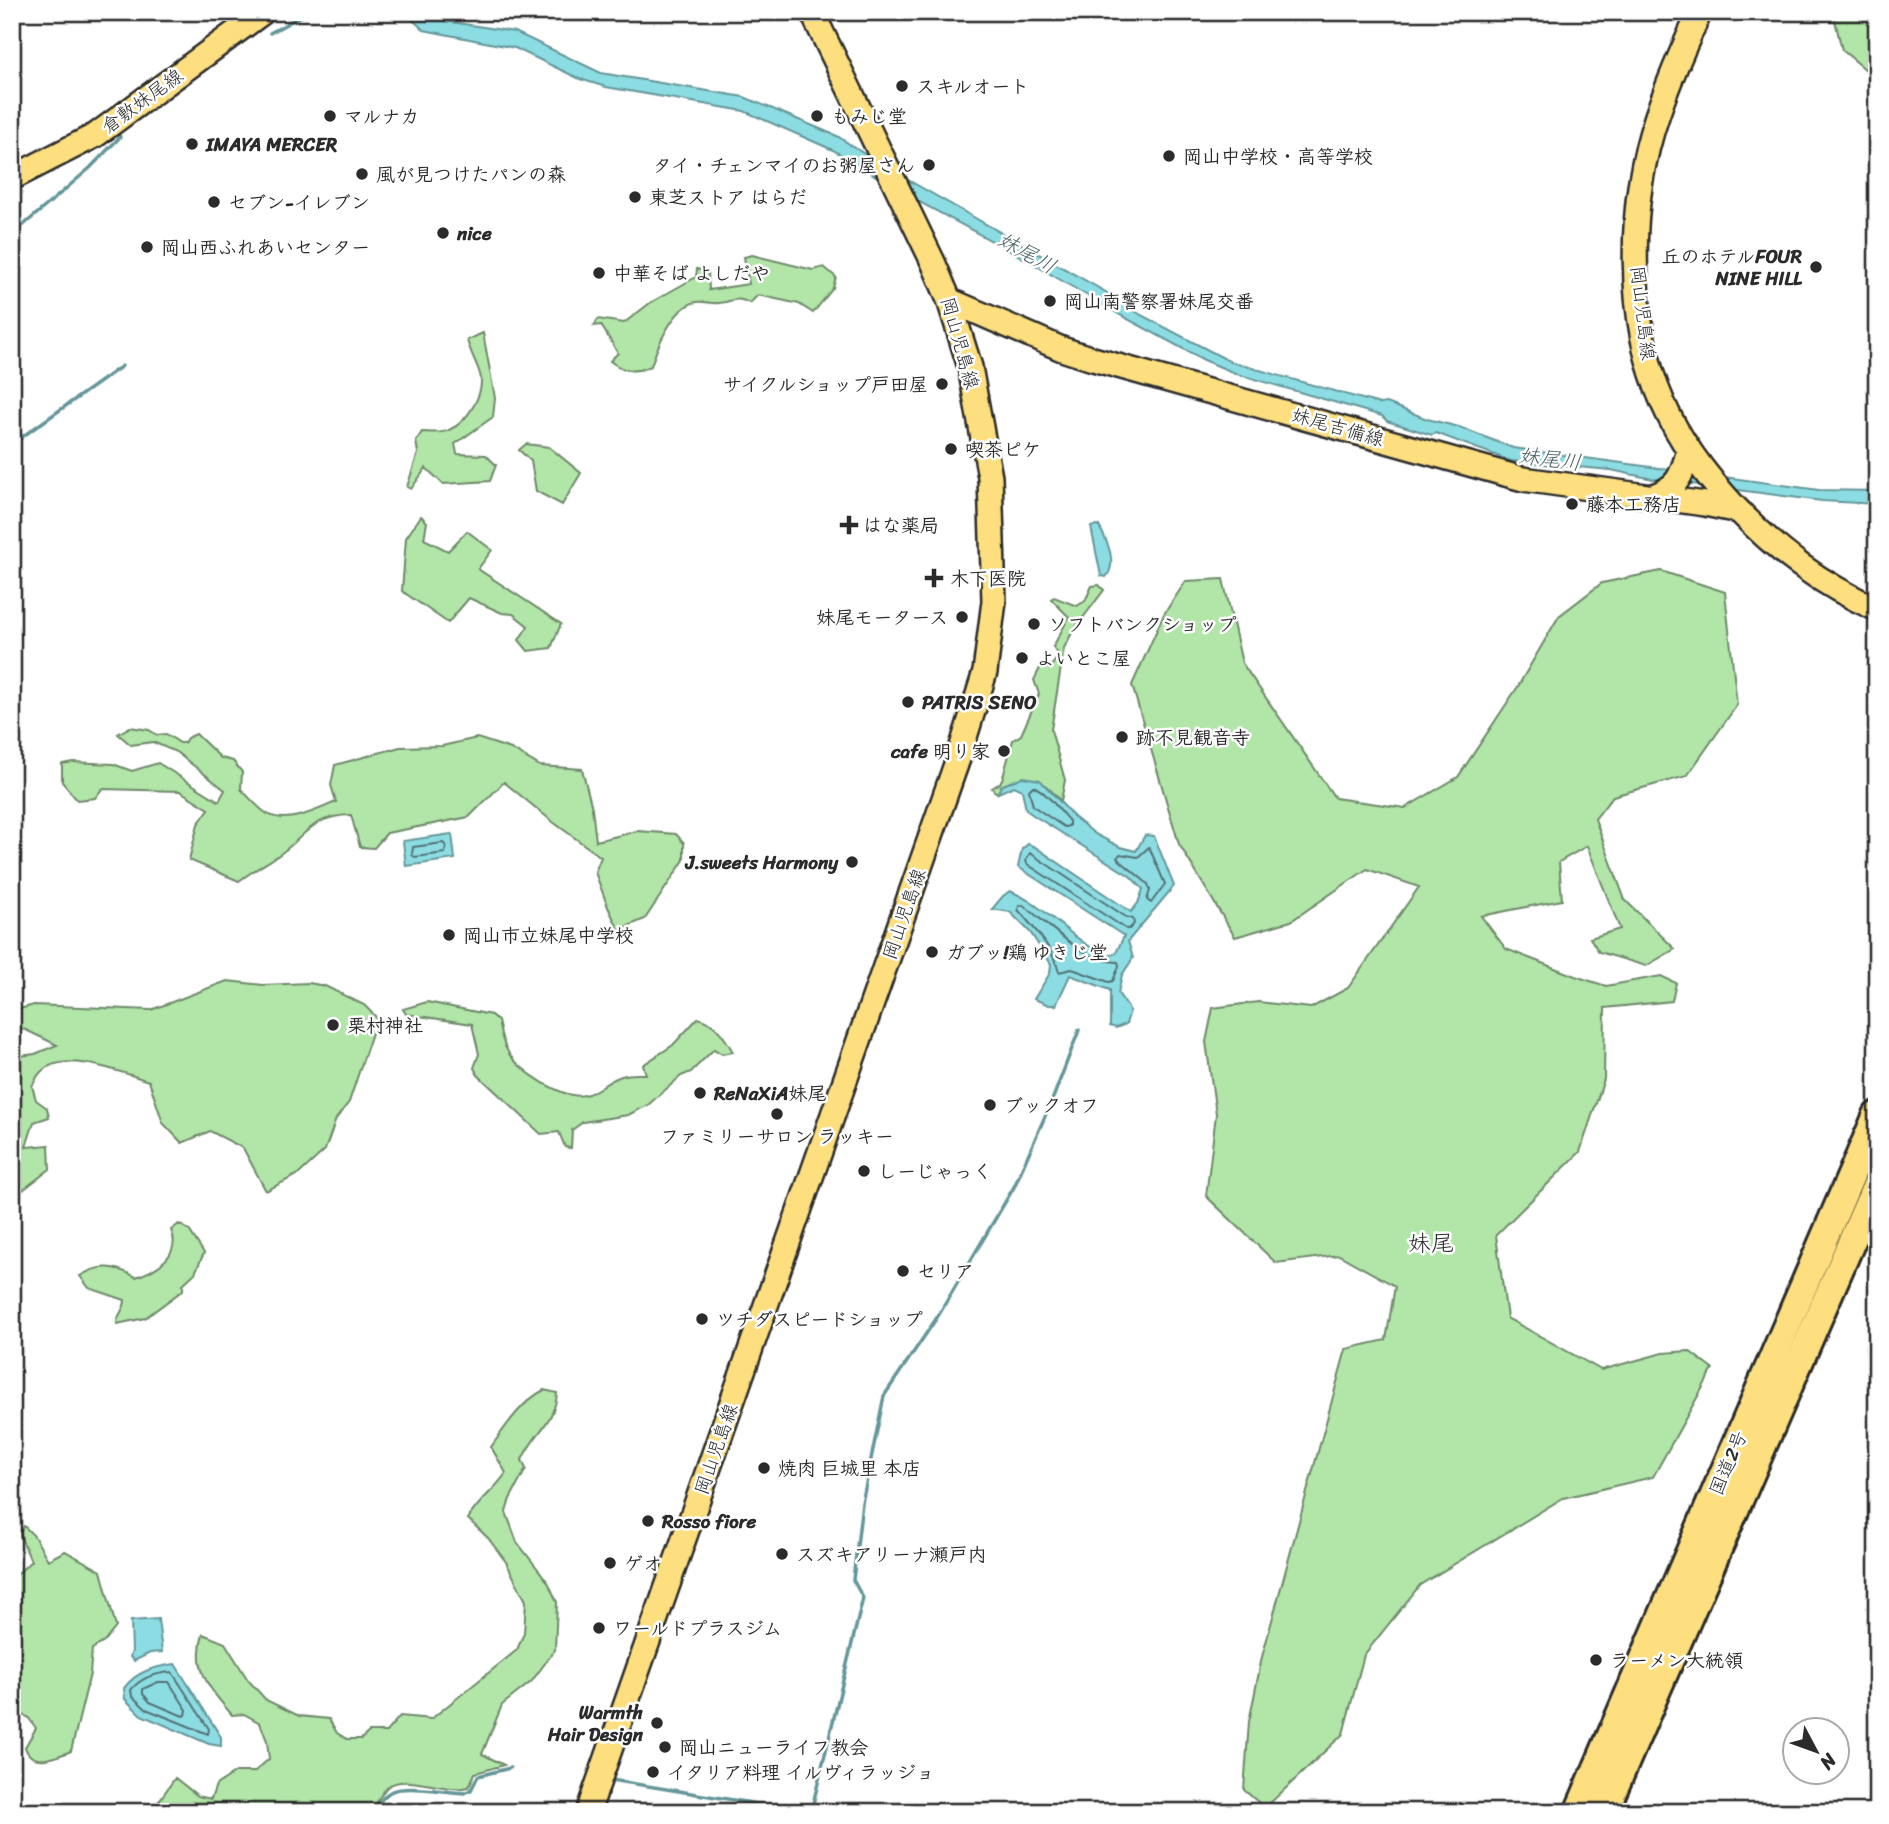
<svg xmlns="http://www.w3.org/2000/svg" width="1889" height="1824" font-family="Sriracha,'Klee One',sans-serif">
<style>
.green{fill:#b1e6a8;stroke:#6e886a;stroke-width:2}
.water{fill:#8cdde3;stroke:#659699;stroke-width:2}
.lines{fill:none;stroke-linecap:round;stroke-linejoin:round}
.shore{stroke:#527275;stroke-width:2}
.stream{stroke:#659699;stroke-width:3.5}
.major-casing{stroke:#2b2b2b;stroke-width:28}
.highway-casing{stroke:#2b2b2b;stroke-width:32}
.major{stroke:#fddf80;stroke-width:23}
.highway{stroke:#fddf80;stroke-width:26}
.poi-dot{fill:#2b2b2b;stroke:#fff;stroke-width:2.5}
.labels{text-anchor:middle;dominant-baseline:central;stroke-width:5;stroke-linejoin:round;paint-order:stroke}
.poi-label{font-size:19px;font-weight:bold;fill:#2b2b2b;stroke:#fff;text-anchor:start}
.street-label{font-size:19px;fill:#2b2b2b;stroke:#fff}
.water-label{font-size:21px;font-style:italic;fill:#486062;stroke:#fff}
.quarter-label{font-size:23px;fill:#2b2b2b;stroke:#fff}
</style>
<rect width="100%" height="100%" fill="#fff"/>
<filter id="ink" filterUnits="userSpaceOnUse"><feTurbulence type="fractalNoise" baseFrequency=".0143" numOctaves="2"/><feDisplacementMap in="SourceGraphic" scale="14" xChannelSelector="R" yChannelSelector="G"/><feConvolveMatrix kernelMatrix="1 2 1 2 8 2 1 2 1" color-interpolation-filters="sRGB"/></filter>
<g filter="url(#ink)">
<!-- green -->
<path class="green" d="M1833,12H1877V79L1842,50Z
M752,255L813,270L824,267L836,277L833,288L813,313L799,304L758,295L750,303C734,296 735,301 719,303C712,304 704,301 697,302C674,305 657,347 651,366C635,373 624,372 610,361L618,353L601,325L594,326L598,319L624,323L650,303L696,277L697,269L708,272L709,290L749,284L744,257Z
M483,333L495,398L493,417L455,444L457,454L486,455L496,465L490,481L443,484L426,468L411,489L407,487L418,453L416,441L422,432C430,432 442,434 449,430C468,422 487,391 479,371C475,360 470,351 467,340Z
M526,444L549,447L581,473L562,505L536,491L531,461L519,450Z
M421,516L427,522L424,539L448,551L467,531L492,550L478,569L561,624L551,648L528,651L519,640L528,626L513,614L502,613L469,598L448,623L402,591L406,538Z
M1661,571L1725,592L1737,705L1687,776L1613,796L1595,819L1625,900L1675,949L1646,966L1599,952L1590,938L1620,929L1587,846L1559,862L1562,900L1481,916L1506,949L1575,976L1606,986L1661,976L1676,983L1672,1001L1605,1008L1604,1079L1580,1152L1496,1235L1507,1318L1601,1370L1663,1353L1689,1351L1713,1369L1653,1477L1563,1498L1420,1585L1364,1655L1343,1734L1265,1808L1244,1790L1249,1722L1262,1657L1346,1349L1386,1340L1395,1286L1339,1255L1276,1263L1206,1196L1216,1114L1206,1042L1213,1008L1258,1002L1311,1008L1348,988L1419,887L1367,869L1291,921L1235,937L1179,844L1132,685L1164,614L1186,581L1223,579L1242,663L1335,798L1405,808L1458,777L1517,688L1559,616L1602,583Z
M1099,585L1104,590L1073,631L1064,648L1051,730L1065,780L1061,801C1038,776 1033,773 1001,786L998,793L994,791L992,788L1000,783L1003,777L1013,740L1021,735L1039,694L1034,680L1041,666L1049,669L1059,655L1053,647L1069,617L1051,599L1054,597L1077,606L1085,601L1092,586Z
M130,727L149,730L157,735L166,734L180,743H184L187,738L196,734L221,758L233,761L242,772L241,789C249,797 257,807 266,813C286,826 317,810 336,802L331,785L335,765L400,747L442,746L477,738L511,749L540,766L582,769L592,808L596,841L638,831L676,834L684,843V860L645,919L619,930L608,907L595,872L601,857L553,822L504,782L469,817L387,833L374,848L360,847L351,815C310,816 306,837 276,857C263,865 251,872 239,881L189,860L198,824L209,809L180,791L102,789L95,798L77,800L62,782V764L73,762L113,764L132,771L158,763L219,801L225,790L176,752L153,742L131,745L118,734Z
M227,981L263,985L309,983L325,986L364,1005L377,1018L349,1102L336,1119L325,1150L299,1174L266,1191L243,1148L210,1131L182,1143L163,1123L149,1081C123,1073 63,1049 41,1072C37,1075 35,1082 32,1086L36,1100L47,1108L49,1117L34,1122L26,1147L49,1145L50,1169L19,1193L12,1203V1057L35,1054L57,1045L26,1030L12,1027V1011L34,1005L151,1010Z
M427,1002L491,1015L498,1021C500,1032 502,1042 508,1052C518,1070 563,1100 585,1095C597,1092 607,1081 619,1077C627,1073 637,1074 646,1074L643,1065L673,1045L698,1018C716,1023 724,1036 733,1052L722,1054L714,1049L691,1072L681,1076L648,1105L628,1115L583,1122L572,1130L571,1148L565,1147L559,1132L541,1134L478,1075L474,1068L479,1054L472,1024L406,1014L403,1009Z
M179,1224L189,1230L204,1253L195,1273L183,1284V1290L145,1318L117,1324C117,1314 125,1310 125,1300L89,1288L80,1276C101,1263 115,1266 136,1277C157,1270 182,1254 171,1230Z
M1877,1323V1422L1873,1421L1866,1347Z
M544,1390L557,1393C555,1423 533,1434 522,1460L526,1469L510,1499L506,1512L517,1542L548,1582L557,1602L555,1650L531,1682L502,1705L482,1754L504,1765L475,1773L469,1787C446,1794 405,1772 387,1787C381,1793 376,1805 372,1812H177L159,1801L175,1778L198,1796L211,1799L216,1785L236,1772H254L269,1759L267,1741L260,1723L244,1714L232,1715C210,1689 192,1670 203,1634L225,1643L248,1680L266,1700L299,1716L329,1719L337,1733L347,1739H361L369,1732H386L400,1716L431,1719L517,1650L524,1633L526,1601L506,1562L488,1538L468,1519C477,1502 495,1490 506,1473L491,1447C506,1426 521,1402 544,1390Z
M24,1526L34,1536L48,1560L65,1551L101,1571L116,1627L104,1642L92,1649L90,1674L71,1751C57,1757 31,1768 25,1747L36,1728L28,1717L12,1711V1579L31,1561L19,1533Z"/>
<!-- water -->
<path class="water" d="M404,12H417L420,16L426,18L515,32L601,73L744,97L837,136L878,163L1111,295L1141,315L1231,362L1380,404L1387,403L1427,419L1459,427L1513,448L1819,490L1877,491V504L1822,501L1653,479L1611,470L1511,461L1436,433L1432,435L1387,421L1382,416L1237,374L1204,360L1120,315L1018,255L912,198L833,150L744,111L606,87L580,79L515,48L424,30Z
M1096,525L1099,526C1107,541 1118,563 1106,577L1101,576L1091,527Z
M1022,777L1040,780L1074,817L1095,834L1120,847L1136,851L1145,835L1154,836L1174,886L1128,941L1133,958L1122,975L1118,993L1130,1011L1126,1024L1116,1028L1110,1026V990L1070,975L1056,1005H1049L1034,999L1050,973L1051,964L1030,932L1010,912L992,909L1003,896L1010,891C1047,906 1072,942 1109,956L1116,953L1124,936L1018,867L1022,849L1028,844L1035,847L1131,912L1138,903L1143,889L1130,876L1033,815L1026,810L1022,790L1014,786L998,793L1001,786Z
M452,834L455,859L406,866L403,841Z
M158,1619L162,1652L150,1653L134,1661L130,1657L132,1651L131,1621Z
M175,1664L221,1737V1746L209,1744L141,1715L125,1699L124,1688C137,1671 154,1667 175,1664Z"/>
<g class="lines">
<!-- shore -->
<path class="shore" d="M1033,786C1047,792 1059,810 1069,821V826L1064,827L1033,806L1029,790Z
M443,843L446,846L445,853L415,857L412,855L413,847Z
M1149,847L1165,884L1151,903L1147,900L1150,890L1148,884L1117,858L1120,854L1138,857Z
M1030,853L1126,917L1133,919L1134,924L1129,929H1126L1027,864L1026,860Z
M1019,906L1023,905C1050,925 1085,963 1118,962L1119,966L1113,981L1109,982L1072,969L1059,972C1053,948 1035,929 1018,910Z
M172,1672L209,1729L208,1734L146,1709L132,1696L131,1690C141,1677 157,1673 172,1672Z
M158,1682H169L187,1710L186,1715L183,1716L150,1702L143,1694V1689Z"/>
<!-- stream -->
<path class="stream" d="M270,33L308,12
M12,235L90,168L120,137L118,134
M12,444L122,366
M611,1780L776,1807L795,1812
M374,1812C378,1804 383,1795 392,1791C409,1785 446,1792 465,1793L471,1790L478,1776L510,1768
M811,1812L863,1598L853,1580L862,1503L884,1396L938,1316L1014,1187L1053,1098L1079,1030"/>
<!-- major casing -->
<g class="major-casing">
<path id="major" d="M1700,12C1684,46 1669,80 1657,116C1628,200 1626,320 1663,403C1680,442 1706,476 1735,507C1777,551 1821,585 1877,609
M12,178L96,135L263,12
M949,300L1062,349L1093,359L1523,479L1705,504L1739,511
M1651,497C1679,487 1681,477 1689,450
M588,1812L960,753L985,672L994,601L990,477L970,367L949,300L933,262L812,12"/>
</g>
<!-- highway casing -->
<g class="highway-casing">
<path id="highway" d="M1578,1812L1877,1115
M1604,1812L1877,1183"/>
</g>
<!-- major -->
<use href="#major" class="major"/>
<!-- highway -->
<use href="#highway" class="highway"/>
</g>
</g>
<!-- markers -->
<g class="poi-dot">
<circle cx="902" cy="86" r="7"/>
<circle cx="330" cy="116" r="7"/>
<circle cx="817" cy="116" r="7"/>
<circle cx="192" cy="144" r="7"/>
<circle cx="1169" cy="156" r="7"/>
<circle cx="929" cy="165" r="7"/>
<circle cx="362" cy="174" r="7"/>
<circle cx="635" cy="197" r="7"/>
<circle cx="214" cy="202" r="7"/>
<circle cx="443" cy="233" r="7"/>
<circle cx="147" cy="247" r="7"/>
<circle cx="1816" cy="267" r="7"/>
<circle cx="599" cy="273" r="7"/>
<circle cx="1050" cy="301" r="7"/>
<circle cx="942" cy="384" r="7"/>
<circle cx="951" cy="449" r="7"/>
<circle cx="1572" cy="504" r="7"/>
<path d="M845.5 514.5h7v7h7v7h-7v7h-7v-7h-7v-7h7z"/>
<path d="M930.5 567.5h7v7h7v7h-7v7h-7v-7h-7v-7h7z"/>
<circle cx="962" cy="617" r="7"/>
<circle cx="1034" cy="624" r="7"/>
<circle cx="1022" cy="658" r="7"/>
<circle cx="908" cy="702" r="7"/>
<circle cx="1122" cy="737" r="7"/>
<circle cx="1004" cy="751" r="7"/>
<circle cx="852" cy="862" r="7"/>
<circle cx="449" cy="935" r="7"/>
<circle cx="932" cy="952" r="7"/>
<circle cx="333" cy="1025" r="7"/>
<circle cx="700" cy="1093" r="7"/>
<circle cx="990" cy="1105" r="7"/>
<circle cx="777" cy="1114" r="7"/>
<circle cx="864" cy="1171" r="7"/>
<circle cx="903" cy="1271" r="7"/>
<circle cx="702" cy="1319" r="7"/>
<circle cx="764" cy="1468" r="7"/>
<circle cx="648" cy="1521" r="7"/>
<circle cx="782" cy="1554" r="7"/>
<circle cx="610" cy="1563" r="7"/>
<circle cx="599" cy="1628" r="7"/>
<circle cx="1596" cy="1660" r="7"/>
<circle cx="657" cy="1723" r="7"/>
<circle cx="665" cy="1747" r="7"/>
<circle cx="653" cy="1772" r="7"/>
</g>
<g class="labels">
<!-- poi labels -->
<g class="poi-label">
<text x="916" y="86">スキルオート</text>
<text x="344" y="116">マルナカ</text>
<text x="831" y="116">もみじ堂</text>
<text x="206" y="144">IMAYA MERCER</text>
<text x="1183" y="156">岡山中学校・高等学校</text>
<text x="915" y="165" text-anchor="end">タイ・チェンマイのお粥屋さん</text>
<text x="376" y="174">風が見つけたパンの森</text>
<text x="649" y="197">東芝ストア はらだ</text>
<text x="228" y="202">セブン-イレブン</text>
<text x="457" y="233">nice</text>
<text x="161" y="247">岡山西ふれあいセンター</text>
<text x="1802" y="256" text-anchor="end">丘のホテルFOUR<tspan x="1802" dy="22">NINE HILL</tspan></text>
<text x="613" y="273">中華そば よしだや</text>
<text x="1064" y="301">岡山南警察署妹尾交番</text>
<text x="928" y="384" text-anchor="end">サイクルショップ戸田屋</text>
<text x="965" y="449">喫茶ピケ</text>
<text x="1586" y="504">藤本工務店</text>
<text x="863" y="525">はな薬局</text>
<text x="950" y="578">木下医院</text>
<text x="948" y="617" text-anchor="end">妹尾モータース</text>
<text x="1048" y="624">ソフトバンクショップ</text>
<text x="1036" y="658">よいとこ屋</text>
<text x="922" y="702">PATRIS SENO</text>
<text x="1136" y="737">跡不見観音寺</text>
<text x="990" y="751" text-anchor="end">cafe 明り家</text>
<text x="838" y="862" text-anchor="end">J.sweets Harmony</text>
<text x="463" y="935">岡山市立妹尾中学校</text>
<text x="946" y="952">ガブッ!鶏 ゆきじ堂</text>
<text x="347" y="1025">栗村神社</text>
<text x="714" y="1093">ReNaXiA妹尾</text>
<text x="1004" y="1105">ブックオフ</text>
<text x="777" y="1136" text-anchor="middle">ファミリーサロン ラッキー</text>
<text x="878" y="1171">しーじゃっく</text>
<text x="917" y="1271">セリア</text>
<text x="716" y="1319">ツチダスピードショップ</text>
<text x="778" y="1468">焼肉 巨城里 本店</text>
<text x="662" y="1521">Rosso fiore</text>
<text x="796" y="1554">スズキアリーナ瀬戸内</text>
<text x="624" y="1563">ゲオ</text>
<text x="613" y="1628">ワールドプラスジム</text>
<text x="1610" y="1660">ラーメン大統領</text>
<text x="643" y="1712" text-anchor="end">Warmth<tspan x="643" dy="22">Hair Design</tspan></text>
<text x="679" y="1747">岡山ニューライフ教会</text>
<text x="667" y="1772">イタリア料理 イルヴィラッジョ</text>
</g>
<!-- street labels -->
<g class="street-label">
<text transform="translate(142 101) rotate(-36)">倉敷妹尾線</text>
<text transform="translate(1643 313) rotate(83)">岡山児島線</text>
<text transform="translate(960 343) rotate(74)">岡山児島線</text>
<text transform="translate(1338 427) rotate(16)">妹尾吉備線</text>
<text transform="translate(904 914) rotate(-71)">岡山児島線</text>
<text transform="translate(716 1449) rotate(-71)">岡山児島線</text>
<text transform="translate(1728 1463) rotate(-67)">国道2号</text>
</g>
<!-- water labels -->
<g class="water-label">
<text transform="translate(1027 253) rotate(29)">妹尾川</text>
<text transform="translate(1550 459) rotate(7)">妹尾川</text>
</g>
<!-- quarter labels -->
<g class="quarter-label">
<text x="1431" y="1243">妹尾</text>
</g>
</g>
<!-- margin -->
<rect width="1889" height="1824" fill="none" stroke="#fff" stroke-width="42"/>
<rect x="21" y="21" width="1847" height="1782" fill="none" stroke="#2b2b2b" stroke-width="2.5" filter="url(#ink)"/>
<!-- north arrow -->
<g transform="translate(1816 1751) rotate(131)"><circle r="33" fill="#ffffff" stroke="#aaaaaa" stroke-width="2"/>
<path d="M0-5L12 26L0 18L-12 26Z" fill="#2b2b2b"/>
<text y="-10" font-size="19" font-weight="bold" text-anchor="middle" fill="#2b2b2b">N</text>
</g>
</svg>
